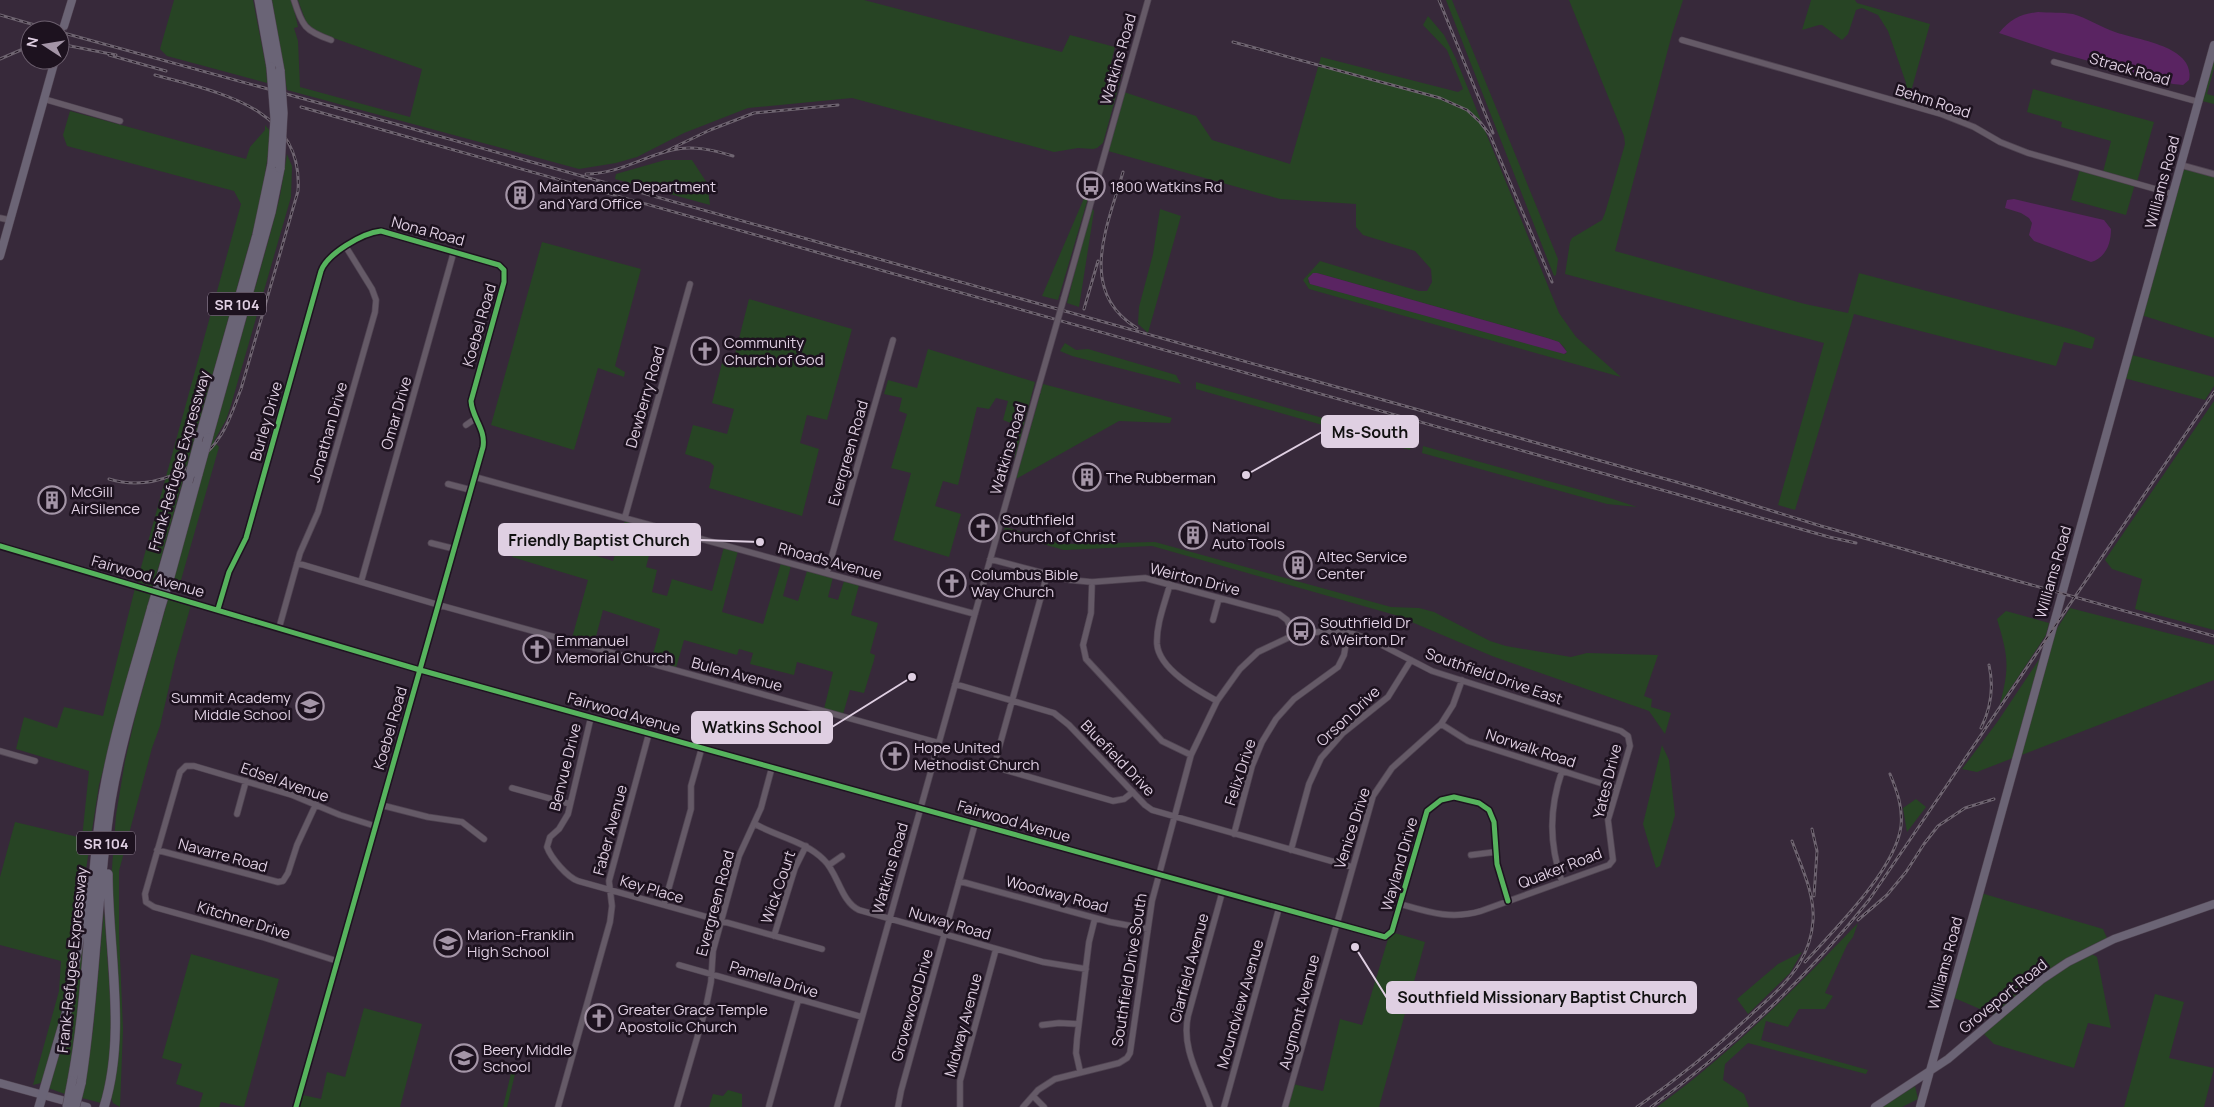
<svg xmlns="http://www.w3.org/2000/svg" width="2214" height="1107" font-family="Manrope,sans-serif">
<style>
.green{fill:#274424;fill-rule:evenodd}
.water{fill:#5a2462}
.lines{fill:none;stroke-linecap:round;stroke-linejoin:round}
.major-tunnel{stroke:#504253;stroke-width:8;stroke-dasharray:8 4;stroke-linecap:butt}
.minor-casing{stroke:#504452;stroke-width:7}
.major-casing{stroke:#504452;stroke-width:9}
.highway-casing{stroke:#504452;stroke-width:10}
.minor{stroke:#655a67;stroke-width:5.5}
.major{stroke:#6b6475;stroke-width:8}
.highway{stroke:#6a6476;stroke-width:9}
.rail-casing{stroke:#6e6470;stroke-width:3}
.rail{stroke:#1d121f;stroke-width:1;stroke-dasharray:4;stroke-linecap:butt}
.minor-bridge-casing{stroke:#504452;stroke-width:7;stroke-linecap:butt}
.highway-bridge-casing{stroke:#504452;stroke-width:10;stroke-linecap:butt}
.minor-bridge{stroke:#655a67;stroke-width:5.5}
.highway-bridge{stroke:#6a6476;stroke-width:9}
.cycleway-casing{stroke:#1d121f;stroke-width:8}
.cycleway{stroke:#56b35d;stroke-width:5}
.labels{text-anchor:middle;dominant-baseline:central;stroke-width:5;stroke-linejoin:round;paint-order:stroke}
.shield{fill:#1d121f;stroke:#a596a8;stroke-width:1}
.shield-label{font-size:14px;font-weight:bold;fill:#dfcfe2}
.street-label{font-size:15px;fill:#dfcfe2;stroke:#1d121f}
.poi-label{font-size:15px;fill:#dfcfe2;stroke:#1d121f;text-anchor:start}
.leader{fill:none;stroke:#dfcfe2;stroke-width:2}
.callout-dot{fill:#dfcfe2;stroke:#1d121f;stroke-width:2}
.callout{fill:#dfcfe2;stroke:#dfcfe2;stroke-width:2}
.callout-label{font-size:16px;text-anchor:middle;font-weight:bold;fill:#111}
</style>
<rect width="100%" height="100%" fill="#37293a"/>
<!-- green -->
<path class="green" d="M174,0H253L266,67L267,83L167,56L160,49Z
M272,0H292L298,27L294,28L298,41L300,87L410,117L422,69L319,33L307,25L298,0H864L1062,52L1070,35L1115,47L1110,67L1123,71L1103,143L1097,148L1093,149L1078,148L1054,152L852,98L748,108L684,133L637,157L616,163L579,169L287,90Z
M1446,0H1452L1558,259L1556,275L1554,276Z
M1569,0H1683L1672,34L1615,251L1805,304L1848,313L1859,273L2074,330L2095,338L2092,349L2064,342L2056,366L1854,314L1795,510L1778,505L1824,343L1565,274L1570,242L1572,238L1602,220L1605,213L1625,144L1624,136Z
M1811,0H1855L1857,3L1930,24L1908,102L1902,100L1906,83L1888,31L1878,15L1862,8L1856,10L1848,34L1842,40L1822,25H1819L1802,30Z
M1428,16L1444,35L1456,59L1559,313L1576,337L1621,377L1309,289L1303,280L1320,261L1419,291H1427L1432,282L1431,269L1415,251L1363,235L1356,227V204L1280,199L1108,151L1124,92L1196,116L1212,140L1290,164L1321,57L1458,92L1463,89L1447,50L1423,25ZM1313,273H1317L1547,338L1559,342L1565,348L1566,354L1311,284L1308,282Z
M2214,56V68L2207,94L2214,96V104L2202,101Z
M2033,89L2154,122L2137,182L2103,172L2111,141L2061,127L2062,122L2027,112Z
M70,111L246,159L250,147L265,130V125L271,132L265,175L256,220L153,587L137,582L241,204L234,191L67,146L63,135Z
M287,154L292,166L291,197L231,405L226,420L214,441L219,447L179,587L170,590L271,231L280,196Z
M665,160H692L707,183L710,205L615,179L616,174Z
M2080,169L2135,184L2126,215L2071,200Z
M2187,169L2214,177V338L2141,315L2183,170Z
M1089,195L1058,300L1042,296L1085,196Z
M1091,207L1094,211L1079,307L1067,303Z
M1160,209L1181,216L1148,333L1138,324L1139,307L1153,254Z
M542,242L641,269L615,366L625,372L624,377L598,368L574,450L491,425Z
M749,299L852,329L827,420L807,415L800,443L819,449L802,516L709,488L714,466L710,462L685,454L693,425L727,434L734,409L712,403L722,363L732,366Z
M1065,343L1076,350L1088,349L1176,375L1181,384L1072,356L1060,351Z
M928,349L1035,382L1014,462L1019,426L1003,420L1008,401L996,398L989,409L977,407L958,485L943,481L935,506L961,514L949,557L893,540L911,473L891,468L907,414L899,411L902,398L884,394L888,380L917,388Z
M2132,355L2214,377V386L2205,400L2124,378Z
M1196,382L1411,443L1410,450L1196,389Z
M1043,384L1172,418L1170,423L1119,421L1016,479Z
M2214,401V630L2135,609L2142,579L2112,569L2105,560Z
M1423,446L1613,499L1637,507L1607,504L1422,453Z
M625,521L656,529L646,567L657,570L652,592L667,596L672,579L712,591L724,547L738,551L722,612L763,624L781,563L791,566L783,596L798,601L807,571L833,577L828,597L838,600L844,581L859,585L851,615L878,623L870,653L875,655L874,660L864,693L850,690L843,714L824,709L833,672L797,662L794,675L750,664L753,653L739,649L737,655L684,640L676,668L651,661L660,629L603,610L594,644L572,638L588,580L512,557L519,532L613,561Z
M1005,527L1063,544L1155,542L1391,607L1419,608L1434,612L1490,641L1506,646L1571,657L1587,653L1658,655L1644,696L1652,699L1651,707L1671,713L1665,734L1649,711L1492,656L1395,615L1152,546L1064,550L1003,533Z
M135,588L152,593L99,785L68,986L45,1076L41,1083L33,1085L59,991L61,961L0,945V877L15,822L82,838L89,771L16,749L24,717L57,728L64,707L103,716Z
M168,599L191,605L175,661L160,726L152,748L119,871V933L123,1029L120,1107L113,1103L110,1094L117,1063L119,1021L110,894L116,815L125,761L136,713Z
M2070,608L2214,645V680L2019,756L2051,638Z
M2006,611L2049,623L2046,635L2000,704C2010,666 2008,656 1997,619Z
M2042,655L2013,758L1977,772L1962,769L1998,721Z
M1662,745L1669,760L1675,815L1660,866L1656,868L1643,824Z
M1916,799L1926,807L1907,832L1903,808Z
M1981,893L2103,929L2107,938C2064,958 2029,984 1994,1015L1952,997Z
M104,910L112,1024L110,1068L101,1103L82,1098L93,1030Z
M86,923L74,1046L65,1094L48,1088L64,1032Z
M1858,923L1853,937L1847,945L1825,993L1833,996L1825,1009H1799L1788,1027L1766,1021L1761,1040L1868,1070L1866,1074L1748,1043L1725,1064L1723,1080L1744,1094L1749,1107H1657C1731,1053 1795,989 1858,923Z
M1395,933L1425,942L1379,1107H1287L1293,1084L1323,1091L1340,1019L1362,1025L1388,939Z
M1802,952L1790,973L1748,1014L1737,999L1778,964Z
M191,954L279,979L244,1107L221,1102L219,1107H199L203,1093L176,1084L182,1064L162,1058Z
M2092,954L2097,957L2111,1028L2088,1023L2074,1068L1994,1044L1983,1033C2017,1004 2050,971 2092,954Z
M2155,994L2184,1002L2169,1058L2214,1068L2204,1107H2124Z
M364,1008L422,1024L400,1107H299L303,1095L321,1099L327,1072L345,1077Z
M512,1069L516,1070L507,1107H503Z
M1915,1086L1918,1099L1902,1107H1881Z
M728,1090L742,1094V1107H709L713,1094L723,1096Z"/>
<!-- water -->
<path class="water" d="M2038,12C2049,13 2062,12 2073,14C2087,18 2101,27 2115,32C2137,40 2196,46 2189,80L2183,85L2173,84L2056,52L1999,33C2010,19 2021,14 2038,12Z
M2014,199L2104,220L2111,229C2111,243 2106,258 2091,262L2034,241L2029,235L2032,223L2029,218L2021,213L2005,208L2007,200Z
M1313,273H1317L1547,338L1559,342L1567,352L1564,354L1310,284L1308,278Z"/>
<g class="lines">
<!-- major-tunnel -->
<path class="major-tunnel" d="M60,41L64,26"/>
<!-- minor casing -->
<g class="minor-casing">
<path id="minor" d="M294,0C302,26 305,31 331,40
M1682,40L1941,114L1974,127L2000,142L2028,153L2173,194
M2054,62L2199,102
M44,99L120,121
M2181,165L2214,174
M0,218L10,220
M1064,298L1148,0
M466,425L476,418
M475,477L975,614
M448,484L471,490
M625,517L690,284
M431,543L455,549
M0,546L420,670L1385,937L1392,931L1427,811L1441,800L1454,797L1479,803L1489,810L1494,822L1497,864L1508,901
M990,559L1070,580L1092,582L1145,578L1279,614L1287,620L1294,635
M297,563L439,605L939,743
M827,573L893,340
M1047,575L997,755L996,763L1005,770L1113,801L1124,799L1133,792
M361,582L454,251
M1092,582L1091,613L1083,645L1086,659L1162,741L1191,755
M1170,584C1165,603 1156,624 1157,644C1159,669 1197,690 1217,701
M218,609L229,572L246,538L321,271C327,254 362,233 381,231L499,265L504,270V282L471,401C472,418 486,429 483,447L296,1107
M1213,620L1219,598
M279,628L300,553L318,512L375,312L376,300L372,289L346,247
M955,684L1054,713L1069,725L1145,805L1152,810L1352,867
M591,717L568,814L559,829L550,837L547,847C551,858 567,877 578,881L822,949
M1441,724L1468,741L1616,788
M0,751L35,761
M1562,771C1549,809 1549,843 1562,882
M512,788L570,804
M381,805L428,817L462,822L484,839
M237,814L246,781
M755,824C778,837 805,841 824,860C838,873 841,902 859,910L1043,962L1086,969
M1234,834L1252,766L1262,742L1276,719L1294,699L1338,667L1344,655L1348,632
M157,850L278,882L283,881L288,873L297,845L316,804
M1291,850L1309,784L1321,758L1343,733L1388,697L1411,660
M1471,855L1495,852
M829,865L842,856
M959,881L1110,922L1148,929
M664,905L691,809V786L702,747
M774,936L795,868L806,846
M337,961L262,937L154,907L146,902L145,894L180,772L186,766H194L292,795L340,815L375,826
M679,965L862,1017
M1042,1025L1059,1023L1078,1024
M1080,1071L1076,1053L1077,1039L1089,942L1095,918
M1033,1096L1044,1107
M769,1106L798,1001
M558,1107L610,922L612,906L609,881L649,733
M677,1107L706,1007L711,982L713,951L739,856L761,808L772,767
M837,1107L1037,392
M898,1107L901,1091L975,824
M960,1107V1081L996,949
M1023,1107L1038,1090L1055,1079L1119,1063L1127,1058L1130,1053L1152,901L1191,755L1217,701L1240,669L1258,652L1294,635L1326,631L1348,632L1372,640L1432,671L1621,731L1628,736L1630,746L1608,820L1613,860L1609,865L1481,911C1451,920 1428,912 1400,904
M1210,1107C1200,1077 1181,1049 1188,1016L1222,893
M1224,1107L1279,908
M1285,1107L1373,796L1392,768L1441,724L1453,705L1462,680"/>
</g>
<!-- major casing -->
<g class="major-casing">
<path id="major" d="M64,26L72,0
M0,256L55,60
M0,1083L87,1107
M1875,1107L1948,1059L2041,980L2068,962L2114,939L2214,904
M1920,1107L2214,45"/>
</g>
<!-- highway casing -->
<g class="highway-casing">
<path id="highway" d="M259,0L271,67
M267,0L280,71
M208,438L271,212L280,168
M198,444L257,235L272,164
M161,577L188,482
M169,580L198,474
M72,1081C88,996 88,910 99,824C108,750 132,679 152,607
M81,1083C96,989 96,894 111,800C122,736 143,672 160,609
M39,1107L67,1011L89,881
M104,1107C127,1034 108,949 108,874"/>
</g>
<!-- minor -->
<use href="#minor" class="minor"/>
<!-- major -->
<use href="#major" class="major"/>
<!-- highway -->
<use href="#highway" class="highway"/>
<!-- rail casing -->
<g class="rail-casing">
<path id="rail" d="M1439,0L1493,133
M0,15L52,30
M60,32L392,123L1698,488L1821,526L2214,636
M1233,42L1440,98L1467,110L1480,122L1490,135L1552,282
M60,44L116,55
M109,55L166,71
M0,59L30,46
M301,107L1829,537L1856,543
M664,152L710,130L754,113L838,105
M1123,172C1108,225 1076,291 1137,328
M586,174C618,174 642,157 672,150C693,145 713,150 733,156
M1084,309L1098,261
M109,479C151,492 198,471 221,435C230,421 235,404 241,389L298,191C304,107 217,92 155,75
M1981,728C1991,708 1994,687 1989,665
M1812,829L1817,851L1814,896
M1858,920L1887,895L1906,872L1924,844L1938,826L1965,808L1994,799
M1805,962C1834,930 1896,869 1901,826C1903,807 1897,791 1890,774
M1637,1107C1679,1078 1718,1046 1755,1011C1771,997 1788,982 1799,964C1807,951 1812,936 1813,921C1815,894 1801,866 1792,841
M1651,1107C1732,1048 1806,979 1869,900L2214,392"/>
</g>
<!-- rail -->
<use href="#rail" class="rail"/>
<!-- minor-bridge casing -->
<g class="minor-bridge-casing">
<path id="minor-bridge" d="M1037,392L1064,298"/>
</g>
<!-- highway-bridge casing -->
<g class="highway-bridge-casing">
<path id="highway-bridge" d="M271,67L275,119L272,164
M280,168L283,113L280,71
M198,474L208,438
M188,482L198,444
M152,607L161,577
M160,609L169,580
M67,1107L72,1081
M75,1107L81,1083"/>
</g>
<!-- minor-bridge -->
<use href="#minor-bridge" class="minor-bridge"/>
<!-- highway-bridge -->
<use href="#highway-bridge" class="highway-bridge"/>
<!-- cycleway casing -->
<g class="cycleway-casing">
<path id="cycleway" d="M0,546L420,670L1385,937L1392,931L1427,811L1441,800L1454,797L1479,803L1489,810L1494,822L1497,864L1508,901
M218,609L229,572L246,538L321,271C327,254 362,233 381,231L499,265L504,270V282L471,401C472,418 486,429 483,447L296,1107"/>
</g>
<!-- cycleway -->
<use href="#cycleway" class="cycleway"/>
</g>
<!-- icons -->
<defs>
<g id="bus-ring" transform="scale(1.4375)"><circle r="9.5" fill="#1d121f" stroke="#a495a7" stroke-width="1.5"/><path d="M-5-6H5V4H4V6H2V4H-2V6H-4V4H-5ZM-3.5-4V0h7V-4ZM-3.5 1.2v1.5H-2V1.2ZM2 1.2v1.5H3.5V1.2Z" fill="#a495a7"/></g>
<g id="building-ring" transform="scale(1.4375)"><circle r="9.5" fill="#1d121f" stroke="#a495a7" stroke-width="1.5"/><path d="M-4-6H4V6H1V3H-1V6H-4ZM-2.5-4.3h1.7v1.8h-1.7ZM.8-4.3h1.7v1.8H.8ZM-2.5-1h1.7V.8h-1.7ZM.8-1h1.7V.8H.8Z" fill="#a495a7"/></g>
<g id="church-ring" transform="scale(1.4375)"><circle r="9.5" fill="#1d121f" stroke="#a495a7" stroke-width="1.5"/><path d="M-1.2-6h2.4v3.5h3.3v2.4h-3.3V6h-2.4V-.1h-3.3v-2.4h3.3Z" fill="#a495a7"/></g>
<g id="school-ring" transform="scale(1.4375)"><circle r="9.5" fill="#1d121f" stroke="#a495a7" stroke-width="1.5"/><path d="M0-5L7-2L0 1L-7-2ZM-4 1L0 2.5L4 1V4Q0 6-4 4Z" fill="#a495a7"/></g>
</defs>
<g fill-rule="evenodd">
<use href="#bus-ring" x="1091" y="186"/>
<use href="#building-ring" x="520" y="195"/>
<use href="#church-ring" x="705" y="351"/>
<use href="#building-ring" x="1087" y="477"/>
<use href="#building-ring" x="52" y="500"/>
<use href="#church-ring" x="983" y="528"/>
<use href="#building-ring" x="1193" y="535"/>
<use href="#building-ring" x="1298" y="565"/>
<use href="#church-ring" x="952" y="583"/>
<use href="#bus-ring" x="1301" y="631"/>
<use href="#church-ring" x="537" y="649"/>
<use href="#school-ring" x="310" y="706"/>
<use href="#church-ring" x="895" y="756"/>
<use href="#school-ring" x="448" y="943"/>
<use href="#church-ring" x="599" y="1018"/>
<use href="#school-ring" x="464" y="1058"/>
</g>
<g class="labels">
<!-- shield labels -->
<g class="shield">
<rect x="208" y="292.5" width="58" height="23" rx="4"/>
<rect x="77" y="831.5" width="58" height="23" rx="4"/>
</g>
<g class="shield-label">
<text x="237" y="304">SR 104</text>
<text x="106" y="843">SR 104</text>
</g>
<!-- street labels -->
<g class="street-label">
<text transform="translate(1118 59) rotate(-74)">Watkins Road</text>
<text transform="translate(2130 69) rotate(16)">Strack Road</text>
<text transform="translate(1933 101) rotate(18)">Behm Road</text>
<text transform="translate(2162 182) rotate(-75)">Williams Road</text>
<text transform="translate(428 231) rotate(15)">Nona Road</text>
<text transform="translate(479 325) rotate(-74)">Koebel Road</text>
<text transform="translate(645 397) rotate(-74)">Dewberry Road</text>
<text transform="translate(396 413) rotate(-74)">Omar Drive</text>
<text transform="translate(266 421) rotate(-74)">Burley Drive</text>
<text transform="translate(328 432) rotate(-74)">Jonathan Drive</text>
<text transform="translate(1008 449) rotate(-74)">Watkins Road</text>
<text transform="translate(848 453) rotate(-74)">Evergreen Road</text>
<text transform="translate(179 461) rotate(-74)">Frank-Refugee Expressway</text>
<text transform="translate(830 561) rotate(15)">Rhoads Avenue</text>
<text transform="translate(2053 572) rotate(-74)">Williams Road</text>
<text transform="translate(148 576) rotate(16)">Fairwood Avenue</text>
<text transform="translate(1195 579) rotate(14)">Weirton Drive</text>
<text transform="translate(737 674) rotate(15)">Bulen Avenue</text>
<text transform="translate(1494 676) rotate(19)">Southfield Drive East</text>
<text transform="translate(624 713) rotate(16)">Fairwood Avenue</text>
<text transform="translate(1348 716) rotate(-43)">Orson Drive</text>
<text transform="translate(390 728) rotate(-74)">Koebel Road</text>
<text transform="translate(1531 748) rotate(18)">Norwalk Road</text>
<text transform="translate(1118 758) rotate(46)">Bluefield Drive</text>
<text transform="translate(565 767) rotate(-76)">Benvue Drive</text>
<text transform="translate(1240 772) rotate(-72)">Felix Drive</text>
<text transform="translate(1607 781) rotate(-76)">Yates Drive</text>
<text transform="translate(285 782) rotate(19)">Edsel Avenue</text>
<text transform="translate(1014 821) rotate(16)">Fairwood Avenue</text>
<text transform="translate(1352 828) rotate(-72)">Venice Drive</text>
<text transform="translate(610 830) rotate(-75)">Faber Avenue</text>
<text transform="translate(223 855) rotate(15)">Navarre Road</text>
<text transform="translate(1399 864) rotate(-74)">Wayland Drive</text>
<text transform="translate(890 868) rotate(-74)">Watkins Road</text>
<text transform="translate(1560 868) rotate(-21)">Quaker Road</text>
<text transform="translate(778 887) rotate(-71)">Wick Court</text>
<text transform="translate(652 889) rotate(16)">Key Place</text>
<text transform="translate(1057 894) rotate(15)">Woodway Road</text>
<text transform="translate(715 903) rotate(-75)">Evergreen Road</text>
<text transform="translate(244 920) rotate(17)">Kitchner Drive</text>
<text transform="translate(950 923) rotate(16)">Nuway Road</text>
<text transform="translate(72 960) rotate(-84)">Frank-Refugee Expressway</text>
<text transform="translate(1945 963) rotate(-75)">Williams Road</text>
<text transform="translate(1189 968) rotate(-75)">Clarfield Avenue</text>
<text transform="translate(1129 970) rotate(-81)">Southfield Drive South</text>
<text transform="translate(774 979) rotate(17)">Pamella Drive</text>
<text transform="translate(2003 996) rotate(-39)">Groveport Road</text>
<text transform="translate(1240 1004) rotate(-74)">Moundview Avenue</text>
<text transform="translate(912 1005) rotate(-74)">Grovewood Drive</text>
<text transform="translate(1299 1012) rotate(-75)">Augmont Avenue</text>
<text transform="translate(963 1025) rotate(-75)">Midway Avenue</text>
</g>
<!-- poi labels -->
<g class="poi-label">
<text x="539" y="186">Maintenance Department<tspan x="539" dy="17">and Yard Office</tspan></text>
<text x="1110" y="186">1800 Watkins Rd</text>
<text x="724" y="342">Community<tspan x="724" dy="17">Church of God</tspan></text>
<text x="1106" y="477">The Rubberman</text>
<text x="71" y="491">McGill<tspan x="71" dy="17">AirSilence</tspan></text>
<text x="1002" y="519">Southfield<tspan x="1002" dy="17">Church of Christ</tspan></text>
<text x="1212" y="526">National<tspan x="1212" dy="17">Auto Tools</tspan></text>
<text x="1317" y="556">Altec Service<tspan x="1317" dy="17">Center</tspan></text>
<text x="971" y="574">Columbus Bible<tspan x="971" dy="17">Way Church</tspan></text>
<text x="1320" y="622">Southfield Dr<tspan x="1320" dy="17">&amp; Weirton Dr</tspan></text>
<text x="556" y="640">Emmanuel<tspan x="556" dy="17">Memorial Church</tspan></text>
<text x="291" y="697" text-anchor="end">Summit Academy<tspan x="291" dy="17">Middle School</tspan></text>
<text x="914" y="747">Hope United<tspan x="914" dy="17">Methodist Church</tspan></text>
<text x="467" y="934">Marion-Franklin<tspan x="467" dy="17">High School</tspan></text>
<text x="618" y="1009">Greater Grace Temple<tspan x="618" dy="17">Apostolic Church</tspan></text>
<text x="483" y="1049">Beery Middle<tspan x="483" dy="17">School</tspan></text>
</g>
</g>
<!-- callouts -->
<path class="leader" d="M1246 475L1322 432M760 542L700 540M912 677L832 727M1355 947L1387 998"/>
<g class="callout-dot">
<circle cx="1246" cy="475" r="5"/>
<circle cx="760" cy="542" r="5"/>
<circle cx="912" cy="677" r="5"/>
<circle cx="1355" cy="947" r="5"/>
</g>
<g class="callout">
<rect x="1322" y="416" width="96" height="31" rx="5"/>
<rect x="499" y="524" width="201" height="31" rx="5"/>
<rect x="692" y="712" width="140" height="31" rx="5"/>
<rect x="1387" y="982" width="309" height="31" rx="5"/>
</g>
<g class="callout-label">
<text x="1370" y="438">Ms-South</text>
<text x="599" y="546">Friendly Baptist Church</text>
<text x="762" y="733">Watkins School</text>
<text x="1542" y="1003">Southfield Missionary Baptist Church</text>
</g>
<!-- north arrow -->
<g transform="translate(45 45) rotate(282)"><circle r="24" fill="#1d121f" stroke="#6b5e6d"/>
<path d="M0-4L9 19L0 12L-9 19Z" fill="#a495a7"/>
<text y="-8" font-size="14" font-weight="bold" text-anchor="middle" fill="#dfcfe2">N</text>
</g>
</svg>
